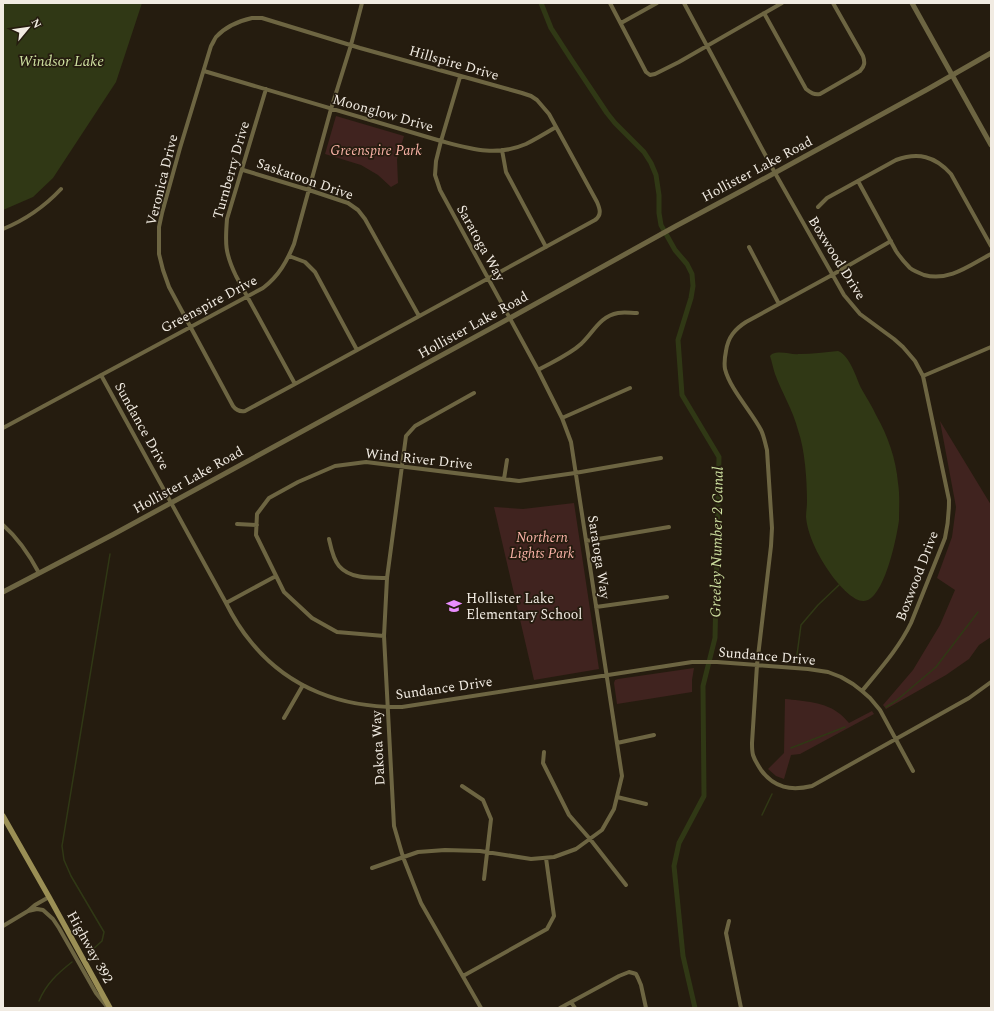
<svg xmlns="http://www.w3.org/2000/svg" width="994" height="1011" font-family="Spectral,serif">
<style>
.green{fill:#40231f}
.water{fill:#303815}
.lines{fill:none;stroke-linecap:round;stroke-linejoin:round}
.stream{stroke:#303815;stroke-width:1.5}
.canal{stroke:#303815;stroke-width:5}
.minor{stroke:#6d6542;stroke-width:4}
.tertiary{stroke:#6d6542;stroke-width:5}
.secondary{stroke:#9b8f55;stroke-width:5.5}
.labels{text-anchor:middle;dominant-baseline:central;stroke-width:3.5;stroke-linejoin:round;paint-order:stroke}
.street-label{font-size:14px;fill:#f1ebe2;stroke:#251c0f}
.park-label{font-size:14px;font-style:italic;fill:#f9b2a6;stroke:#251c0f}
.poi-label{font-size:14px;fill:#f1ebe2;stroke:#251c0f;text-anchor:start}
.water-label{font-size:15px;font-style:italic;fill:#cee0a0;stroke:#251c0f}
</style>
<rect width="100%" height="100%" fill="#251c0f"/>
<!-- green -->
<path class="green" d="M336,116L404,136L397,159L398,183L391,187L378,175L361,165L325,154Z
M940,421L991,505V637L979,645L969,659L946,675L886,709L883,705L913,670L940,625L955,590L937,578L952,537L956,507Z
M574,503L599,669L534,680L494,507L523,509Z
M694,668L692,680V692L617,704L614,683L615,680L618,679Z
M785,699C803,701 826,702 840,714C844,717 846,720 849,723L872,711L874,714L800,754L791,755L784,779L776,776L768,769L784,753Z"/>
<!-- water -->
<path class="water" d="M3,3H142L116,82L53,178L33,197L3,210Z
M838,351C850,356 856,377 861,388C866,397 872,406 876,415C888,436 896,459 898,483C900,495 899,508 899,520C897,536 884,602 863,601C854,601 842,588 837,582C823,565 808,539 806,517C806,512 807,507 807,502C807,480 805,450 798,430C793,410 782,393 775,374C773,368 772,362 770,356L772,354C781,350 790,355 800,354C812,354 825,352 838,351Z"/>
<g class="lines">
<!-- stream -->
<path class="stream" d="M796,662L801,625L818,605L839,585
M886,707L897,700L936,667L978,612
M791,748L845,727
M762,815L772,794
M91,951L102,941L104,932L71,876L64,860L62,846L110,554
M39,1001C46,984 58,973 72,962"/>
<!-- canal -->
<path class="canal" d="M541,3L551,28L571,59L607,113L615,123L644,152L651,163L656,175L659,195V213L661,225L675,250L687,264L692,274L693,286L691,298L678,340L682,395L719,457L715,638L703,686L704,796L679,843L674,866L683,956L695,1008"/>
<!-- minor -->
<path class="minor" d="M610,3L646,72L650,75L655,74L679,62L782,3
M684,3L775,173L844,295L860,314L894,339L903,347L915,361L923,376L949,500C949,513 948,525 945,538L911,623C899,648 880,669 862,691
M764,13L806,89C811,93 814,95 820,94L860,71C865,66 865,62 863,56L833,3
M252,18H262L360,48L522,93L531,96L537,100L549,114L597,202C600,209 602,215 595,220L295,384L245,411C239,412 236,410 233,406L169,287L163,270L159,254V227L162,213L180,148L211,46C213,43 214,40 216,37C225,27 239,21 252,18Z
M621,23L657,3
M204,71L441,141C471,149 496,157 526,144C536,139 546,133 556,127
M266,89L227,219C225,244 225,253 236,276L295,384
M502,150L506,172L546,247
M243,170L309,190L348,203L358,210L365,219L419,316
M858,181L896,251C900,257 905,263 910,268C914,271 919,273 924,275C949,282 970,265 991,254
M818,207L827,198L896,160C918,152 935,156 951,174L991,246
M3,229C25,220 45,206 61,189
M891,241L832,275L746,322C735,329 728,337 726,351C725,356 724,363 725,369C730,389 751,411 761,430C764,436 765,443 767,450L772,528L771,546L757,665L752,743C752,747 752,751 753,755C755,761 758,765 761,770C774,788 791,791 812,786L969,698L991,682
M749,247L779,304
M289,256L305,262L315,272L357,350
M538,370C552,362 569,355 581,344C593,333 600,316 618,313C624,312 631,313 637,313
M101,375L226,603C233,617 241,630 251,642C289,689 343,708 402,707L692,662H717L808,669L828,672L841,677L853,684L862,691L870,698L880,710L913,771
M923,376L991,347
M474,393L415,426L406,436L387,578L384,636L394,826L403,857L421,903L481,1008
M562,418L630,388
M3,428L263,288C279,276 287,261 294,244L331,109L351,45L362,3
M504,479L507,460
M237,524L257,525
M3,525C19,539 29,554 39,573
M329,539C331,548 333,559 339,566C350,579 371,578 387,578
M586,541L669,527
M226,603L276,576
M596,607L667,597
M384,636L337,632L312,618L284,592L256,535L257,514L269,498L298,482L335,466L366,462L519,481L575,473L661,458
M284,718L303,685
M617,743L654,735
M544,752L543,763L569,815L590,839L626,885
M462,786L483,800L491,819L484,879
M617,797L646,804
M372,868L418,852L445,850L480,851L531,859L554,857L576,849L602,830L614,809L622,776L571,442L562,418L538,370L440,190L435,175L436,161L441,141L460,77
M28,911L37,909L43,910L53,919L59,928L96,993L108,1008
M729,921L726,933L741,1008
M3,926L28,911L35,905L49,897
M463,976L547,929L554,916L546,858
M571,1002L575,1008
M560,1008L619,976L629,972L633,973L636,974L638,978L641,985L646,1008"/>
<!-- tertiary -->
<path class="tertiary" d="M912,3L991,145
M3,592L114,534L510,318L676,226L747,188L928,89L991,53"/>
<!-- secondary -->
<path class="secondary" d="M3,816L49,897L110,1008"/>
</g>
<!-- icons -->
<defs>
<g id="school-bare" transform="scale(1.2)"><path d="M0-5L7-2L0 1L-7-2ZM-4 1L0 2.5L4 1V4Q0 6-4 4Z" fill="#e98dfe" stroke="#251c0f" stroke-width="2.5" paint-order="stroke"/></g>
</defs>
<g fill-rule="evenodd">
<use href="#school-bare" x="454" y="606"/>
</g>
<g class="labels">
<!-- street labels -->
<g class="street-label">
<text transform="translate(454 63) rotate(16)">Hillspire Drive</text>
<text transform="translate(383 113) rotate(16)">Moonglow Drive</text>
<text transform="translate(757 169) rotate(-28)">Hollister Lake Road</text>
<text transform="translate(231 170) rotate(-74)">Turnberry Drive</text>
<text transform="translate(305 179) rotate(19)">Saskatoon Drive</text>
<text transform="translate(162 180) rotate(-76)">Veronica Drive</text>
<text transform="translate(481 243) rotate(61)">Saratoga Way</text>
<text transform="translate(837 258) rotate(58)">Boxwood Drive</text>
<text transform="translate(209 304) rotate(-28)">Greenspire Drive</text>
<text transform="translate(473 325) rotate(-29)">Hollister Lake Road</text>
<text transform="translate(142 426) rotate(61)">Sundance Drive</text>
<text transform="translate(419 459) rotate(6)">Wind River Drive</text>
<text transform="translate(188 480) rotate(-29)">Hollister Lake Road</text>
<text transform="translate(599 557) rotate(81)">Saratoga Way</text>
<text transform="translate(917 576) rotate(-69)">Boxwood Drive</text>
<text transform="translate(767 656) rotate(5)">Sundance Drive</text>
<text transform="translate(444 688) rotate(-8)">Sundance Drive</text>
<text transform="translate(378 748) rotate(-93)">Dakota Way</text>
<text transform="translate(90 947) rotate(61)">Highway 392</text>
</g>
<!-- park labels -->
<g class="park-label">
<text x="376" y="150">Greenspire Park</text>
<text x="542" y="537">Northern<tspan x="542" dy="16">Lights Park</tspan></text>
</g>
<!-- poi labels -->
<g class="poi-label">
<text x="466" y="598">Hollister Lake<tspan x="466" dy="16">Elementary School</tspan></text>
</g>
<!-- water labels -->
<g class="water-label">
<text x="61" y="61">Windsor Lake</text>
<text transform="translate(717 542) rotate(-89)">Greeley Number 2 Canal</text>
</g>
</g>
<!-- border -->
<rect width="994" height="1011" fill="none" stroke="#f1ebe2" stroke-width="8"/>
<!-- north arrow -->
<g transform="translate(28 28) rotate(61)" stroke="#251c0f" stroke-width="3" paint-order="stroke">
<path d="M0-3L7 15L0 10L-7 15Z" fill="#f1ebe2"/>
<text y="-6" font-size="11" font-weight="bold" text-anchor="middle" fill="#f1ebe2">N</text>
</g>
</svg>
